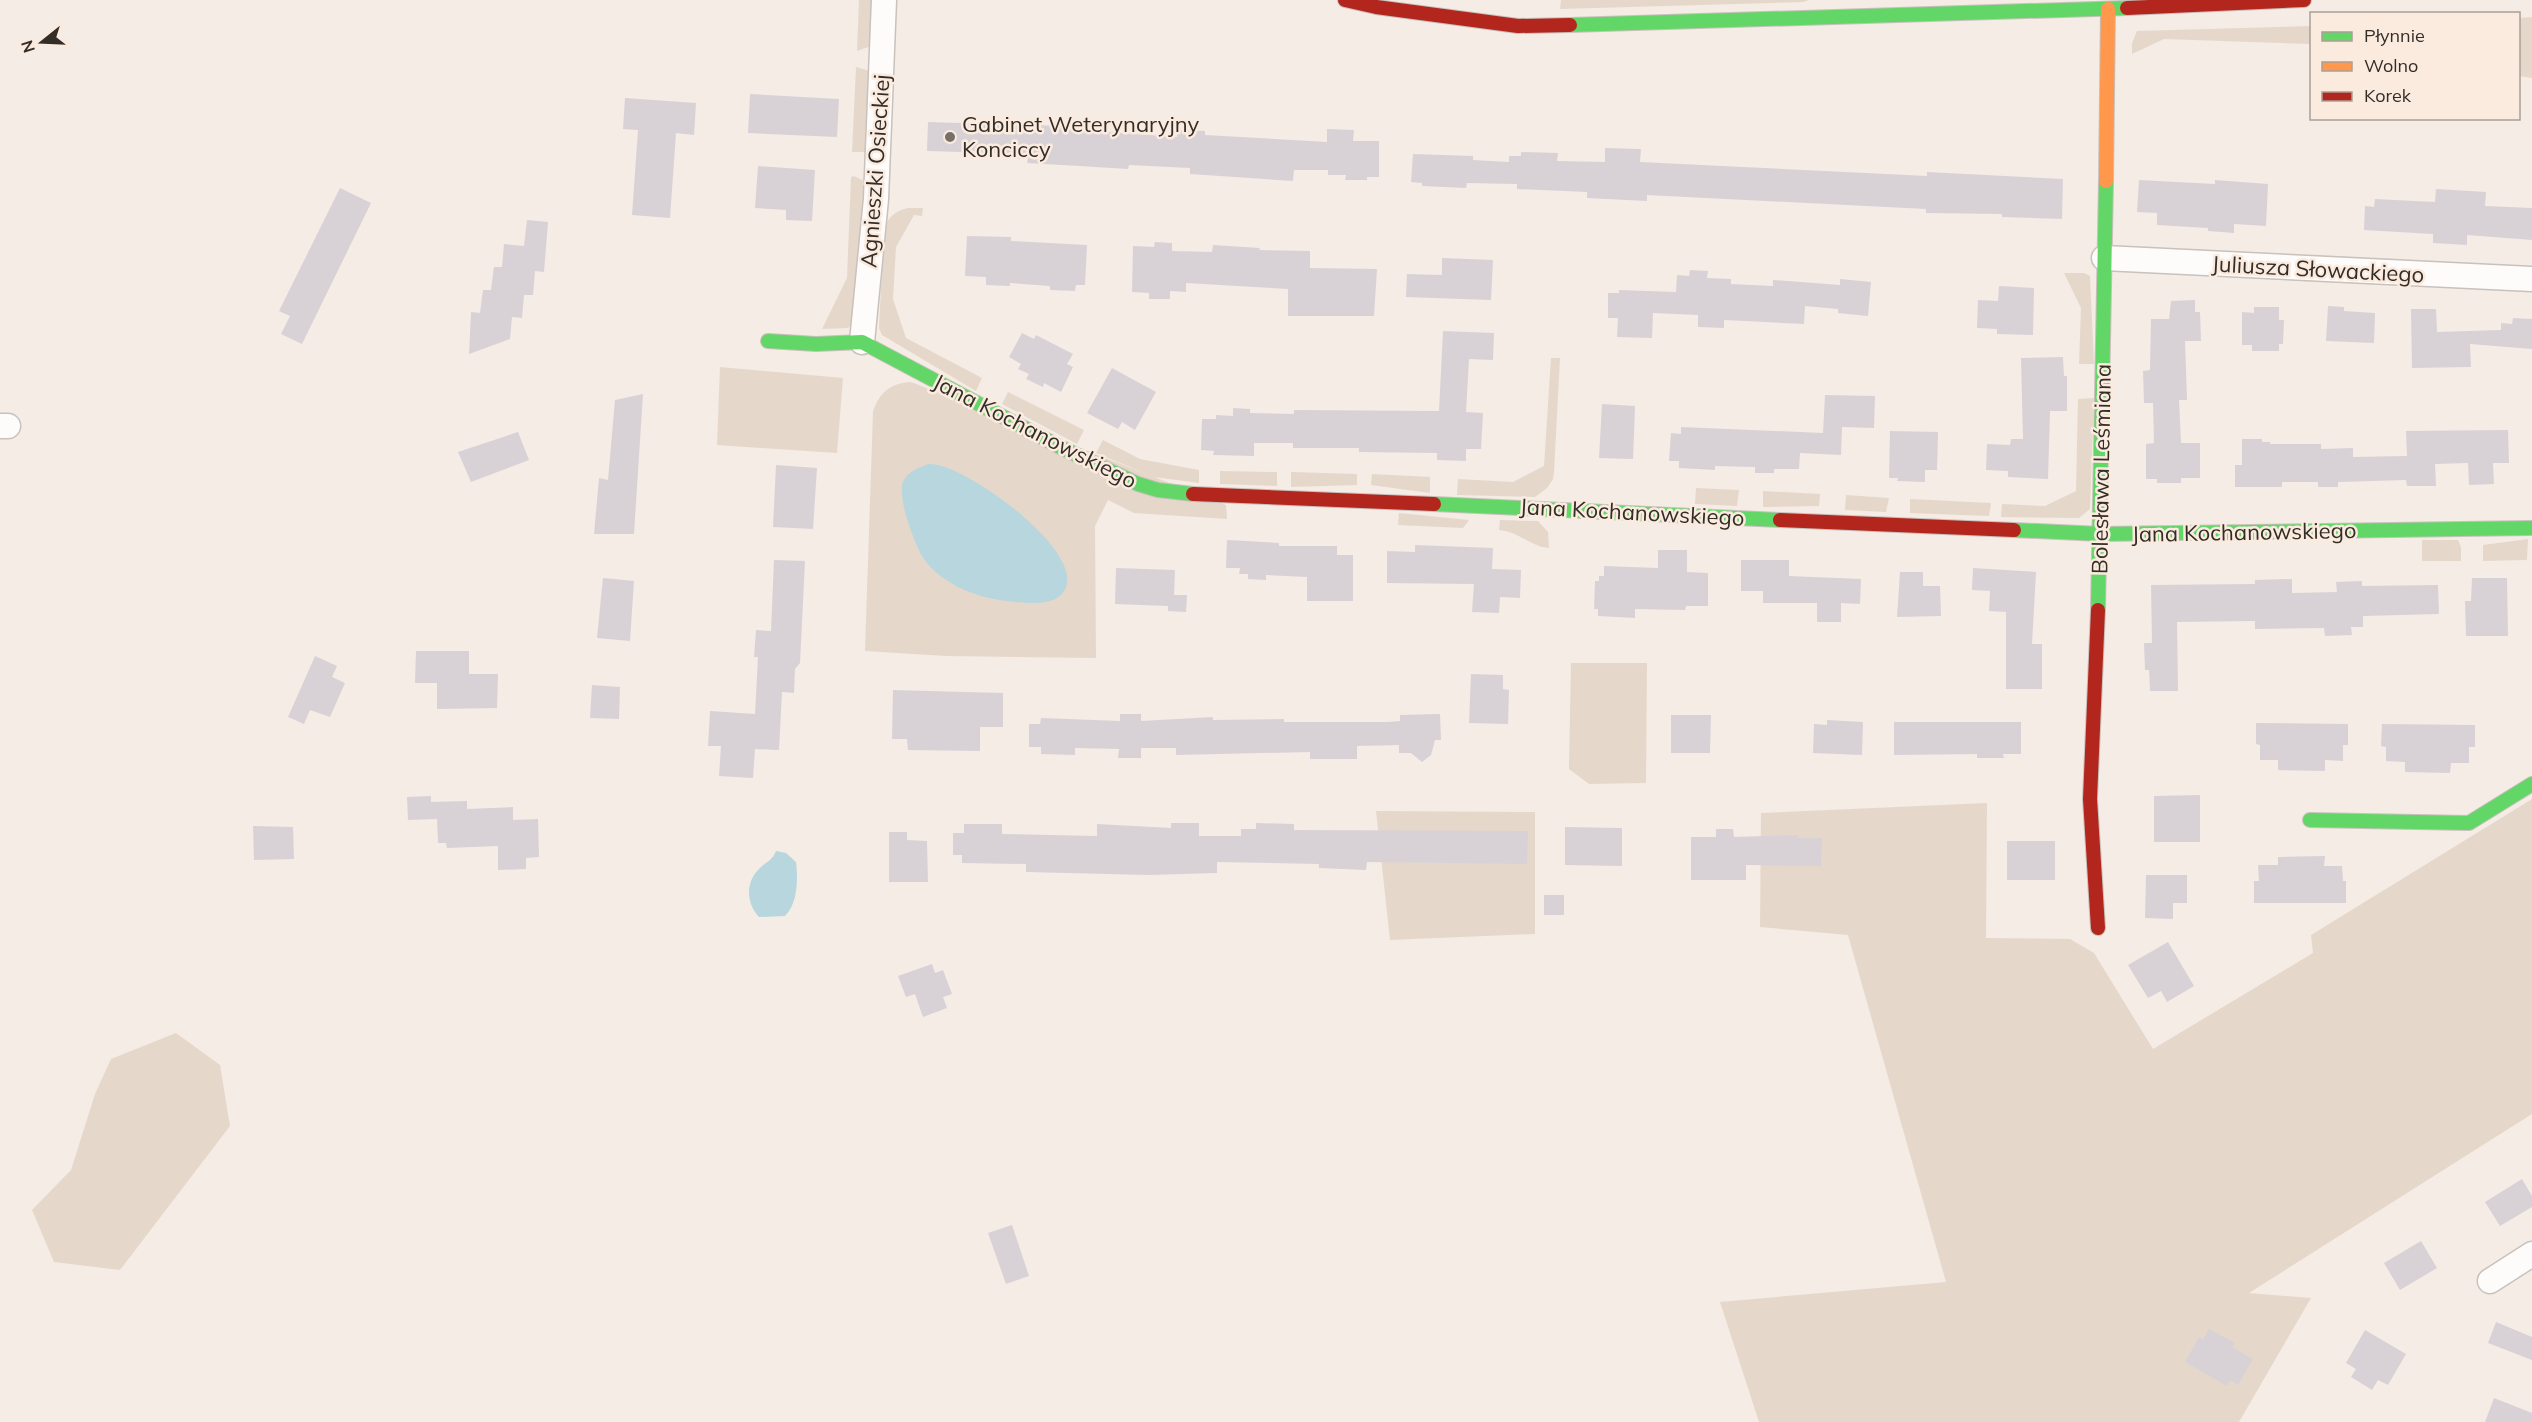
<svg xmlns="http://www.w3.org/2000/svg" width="2532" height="1422" font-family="Mulish,sans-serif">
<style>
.green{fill:#e6d7cb}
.water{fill:#b7d6de}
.building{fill:#d8d2d7}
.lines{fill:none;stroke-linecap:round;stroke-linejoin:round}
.street-casing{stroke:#c8c1bc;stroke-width:27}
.fast-casing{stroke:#c8c1bc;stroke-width:16}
.slow-casing{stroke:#c8c1bc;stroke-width:16}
.jam-casing{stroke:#c8c1bc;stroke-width:16}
.street{stroke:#fefcfb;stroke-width:24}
.fast{stroke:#63d668;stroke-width:14}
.slow{stroke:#ff974d;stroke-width:14}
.jam{stroke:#b3261e;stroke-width:14}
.poi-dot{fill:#77706a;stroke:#fbebdf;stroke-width:2}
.labels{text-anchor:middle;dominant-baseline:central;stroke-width:5;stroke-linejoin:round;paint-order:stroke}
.poi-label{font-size:22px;fill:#332d28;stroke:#fbebdf;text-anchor:start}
.street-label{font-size:22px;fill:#332d28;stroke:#fbebdf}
</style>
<rect width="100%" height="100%" fill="#f5ece5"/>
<!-- green -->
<path class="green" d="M859,0H873L871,46L857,51Z
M1561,0H1809L1803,2L1560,9Z
M2532,17V78L2518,76L2519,18Z
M2311,26V44L2164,39L2132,54V43L2137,31Z
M856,67L870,71L866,152H852Z
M854,176L864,181L855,321L848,328L822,329L847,278L851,177Z
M908,208H923L922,216L914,215L896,247L893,299L906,338L982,378L976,391L882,335L879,328L884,229C888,217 895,211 908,208Z
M2064,273H2084L2090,276L2094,364H2079L2081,308Z
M1551,358H1560L1554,472L1553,479L1547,488L1535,497L1457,495L1458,479L1513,482L1544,466Z
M720,367L843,378L837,453L717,445Z
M911,382L1226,505L1227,519L1134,513L1108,500L1095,526L1096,658L946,656L865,651L873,412C879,393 890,383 911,382Z
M1008,392L1084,430L1077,444L1002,404Z
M2094,398L2090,509L2079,518L2001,517L2002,504L2045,506L2076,491L2078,399Z
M1103,440L1140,459L1199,470V483L1154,477L1096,453Z
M1220,471L1277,472V486L1220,484Z
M1291,472L1357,474V485L1291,487Z
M1372,474L1430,477V493L1371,485Z
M1696,488L1739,490L1737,506L1695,504Z
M1763,491L1820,494L1819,506L1763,507Z
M1846,495L1889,498L1886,512L1845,510Z
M1910,499L1991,503L1989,516L1910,513Z
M1399,513L1469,520L1463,528L1398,525Z
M1500,520L1538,521L1548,532L1549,548C1531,547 1518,531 1499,530Z
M2528,539L2527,560L2483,561V545Z
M2422,540H2458L2461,547V561H2422Z
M1571,663H1647L1646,783L1589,784L1569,769Z
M2532,799V1114L2249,1293L2311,1298L2239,1422H1759L1720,1302L1946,1282L1848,935L1760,927L1761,813L1987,803L1986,938L2070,939L2094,953L2153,1049L2313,953L2311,935Z
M1376,811L1535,812V934L1390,940Z
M176,1033L220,1065L230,1126L120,1270L54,1262L32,1210L71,1170L95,1094L111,1059Z"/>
<!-- water -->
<path class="water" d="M929,464C963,462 1089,553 1064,591C1057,602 1043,603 1031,603C1004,602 971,597 948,581C938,575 928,566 922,556C914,542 897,497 903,482C907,472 919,467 929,464Z
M776,851L786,853L796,862C798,879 798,903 785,916L759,917C746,903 745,882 760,868C767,861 772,861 776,851Z"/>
<!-- building -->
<path class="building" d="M750,94L839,99L837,137L748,133Z
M625,98L696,103L694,135L676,133L670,218L632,215L638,130L623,129Z
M928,122L1065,126V129L1177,137V130L1205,131V135L1327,142V129L1354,130L1353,141H1379V177H1367V180H1345L1346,175H1328V170H1294L1293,181L1190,174V168L1129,165L1128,169L1079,166L1027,163L1028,159L1007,158L1008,155L995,153L927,151Z
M1605,148L1641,149L1640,162L1927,176V172L2063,179L2062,219L2002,217V214L1926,213V209L1647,195V201L1587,198V192L1517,189V184L1467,183L1466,188L1422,186V183L1411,182L1413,154L1473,156V160L1509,162V156H1521V152L1558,153L1557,161L1605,162Z
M758,166L815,170L812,221L786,220V210L755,208Z
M2139,180L2215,184V180L2268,184L2266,226L2234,224V233L2208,231V228L2157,225V213L2137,212Z
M340,188L371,203L302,344L281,334L290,316L279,311Z
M2436,189L2486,192L2485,206L2532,208V240L2467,235V245L2433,243V234L2364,230L2365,206L2374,207L2375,199L2435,202Z
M527,220L548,222L544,272L535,271L533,295H524L522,318L512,317L510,339L469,354L471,312L480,313L483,290H491L494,267H502L504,244L524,246Z
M967,236L1011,237V241L1087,245L1085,285H1076L1075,291L1050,290V286L1010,283V286L986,285V277L965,276Z
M1155,242L1172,243V251L1212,252L1213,245L1260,248L1259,250L1310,251V268L1377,269L1374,316H1288V289L1186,283V292L1170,291V299H1149V293L1132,292L1133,246L1154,247Z
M1442,258L1493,260L1491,300L1406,297L1407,274L1442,275Z
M1690,270L1708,271L1707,278L1731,279V284L1773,286V280L1840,285V279L1871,282L1868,316L1838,313V309L1805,306L1804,324L1724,320V328L1698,327V315L1653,313L1652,338L1617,337L1618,318H1608V293H1619V290L1676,292L1677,275L1689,276Z
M1999,286L2034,288L2033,335L1997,334V329L1977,328L1978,300L1998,301Z
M2195,300V312H2200L2201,341H2185L2187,400H2179L2181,443H2200V478H2181V483H2157V479H2146V444L2154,443L2153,403H2144L2143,371L2150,370L2151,319H2169L2171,301Z
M2328,306L2344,307V311L2375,313L2374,343L2326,341Z
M2254,307H2279V320H2284L2283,344H2279V351H2252V345H2242V312L2254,313Z
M2411,309H2436L2437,332L2501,330V323L2512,324L2513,318L2532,319V349L2470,344L2471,367L2412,368Z
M1443,331L1494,333L1493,360L1469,359L1466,412L1483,413L1481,449H1466V461L1437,460V453L1359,452V448H1293V443H1254V456L1213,455L1214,451L1201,450L1202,419H1216V415L1233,416V408L1250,409V413L1294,414V410L1439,411Z
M1022,333L1034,339L1036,335L1073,354L1067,364L1073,367L1061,392L1044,383L1043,387L1026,379L1029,374L1018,369L1021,364L1009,357Z
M2063,357L2064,376H2067V411H2050L2048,479L2008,477V471L1986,470L1987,444L2010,445L2011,439H2023L2021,358Z
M1112,368L1156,392L1135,430L1122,422L1118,429L1087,413Z
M643,394L634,534H594L599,478L608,480L615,400Z
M1825,395L1875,396L1874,428L1842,427L1841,455L1800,453L1799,469H1774V473H1755V467L1715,466V470L1679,468V461H1669L1671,433L1681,434V427L1823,433Z
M1602,404L1635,406L1633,459L1599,458Z
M2508,430L2509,463H2493L2494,484L2469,485L2468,463L2435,464L2436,486H2407L2406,480L2338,482V487H2318V482H2282V487H2235V465H2242V439H2262V442H2270V444H2321V449L2353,448V457L2407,456L2406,431Z
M1890,431L1938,432L1937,470H1925V482L1897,481L1898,478H1889Z
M518,432L529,460L471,482L458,452Z
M776,465L817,468L813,529L773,527Z
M1227,540L1279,543V546H1337V555H1353V601H1307V577L1266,575V580L1248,579V574H1239L1240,568H1226Z
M1415,545L1493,548L1492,569L1521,570L1520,598L1500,597L1499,613L1472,612L1474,584L1387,583V551L1415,552Z
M1658,550H1687V572L1708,573V606H1686L1685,610L1635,609V618L1598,616V609H1594L1595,581H1599V576H1604V566L1658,568Z
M774,560L805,561L800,663L795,669L794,693L782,692L779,750L755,749L753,778L719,776L721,746H708L710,711L755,714L758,657H754L756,630L771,631Z
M1741,560H1789V576L1861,579L1860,604L1841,603V622H1817V603H1763V591H1741Z
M1116,568L1175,570L1174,595H1187L1186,612L1168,611V606L1115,604Z
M1973,568L2036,572L2032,644H2042V689H2006V612L1989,611L1990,591L1972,590Z
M1900,572H1923V586H1940L1941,616L1897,617Z
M603,578L634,581L630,641L597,638Z
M2472,578H2507L2508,636H2466L2465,601H2471Z
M2292,579V593L2337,592L2336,582L2362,581V586L2438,585L2439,614L2363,616V627H2351L2352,635L2325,636L2324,628L2255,629V621L2177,622L2178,691H2150L2149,670H2145L2144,643H2152L2151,585L2255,584V580Z
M416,651H469V674H498L497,708L437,709V683H415Z
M315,656L337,666L332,677L345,683L330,717L310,710L304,724L288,717Z
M1471,674L1503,675V689L1509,690L1508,724L1469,723Z
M592,685L620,687L619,719L590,718Z
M893,690L1003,693V727H980V751L908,750L907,739H892Z
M1120,714H1141V721L1213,717V720L1284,719V722H1388L1400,721V715L1440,714L1441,740H1435L1431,755L1422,762L1411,753H1399V745L1357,746V759H1310V752L1176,755V748H1141V758H1118L1119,749L1075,748V755L1041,754V747H1029V724H1040L1041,718L1120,721Z
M1671,715H1711L1710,753H1671Z
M1827,720L1863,722L1862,755L1813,753L1814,724L1827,725Z
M1894,722H2021V754H2003L2004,758H1977V754L1894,755Z
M2256,723L2348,724V745H2343V761L2325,760V771L2278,770V760H2260V745L2256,744Z
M2382,724L2475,725V747H2469V763H2451L2450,773L2405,772V762L2386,761V747L2381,746Z
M2200,795V842H2154V796Z
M431,796V802L467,801V809L513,807V820L538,819L539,857L526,858V869L498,870V846L447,848L446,843H438L437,819L408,820L407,797Z
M1171,823H1199V836H1241V829H1256V823L1294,824V830L1528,831L1527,864L1367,862L1366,870L1319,868V864L1217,862V873L1149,875L1026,872V864L962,863V855H953V833H964V824H1002V834L1097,836V824L1171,828Z
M253,826L293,827L294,859L254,860Z
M1565,827L1622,828V866L1565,865Z
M1716,829H1733L1734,837L1798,835V838H1822L1821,866L1746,865V880H1691V837H1716Z
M889,832H907V840L927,841L928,882H889Z
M2007,841H2055V880H2007Z
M2325,856L2324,866H2342L2343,881H2346V903H2254V881H2259L2258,865H2278V857Z
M2146,875H2187V903H2173V919L2145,918Z
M1544,895H1564V915H1544Z
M2168,942L2194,986L2167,1002L2161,991L2148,998L2128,965Z
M932,964L935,973L943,970L952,994L943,997L947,1008L923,1017L915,994L906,997L898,976Z
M2522,1179L2532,1196V1207L2500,1226L2485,1202Z
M1012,1225L1029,1276L1006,1284L988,1233Z
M2421,1241L2437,1268L2400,1290L2384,1263Z
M2496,1322L2532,1337V1360L2488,1343Z
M2209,1329L2235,1343L2232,1347L2253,1359L2238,1385L2230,1380L2227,1386L2185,1362L2199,1337L2203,1340Z
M2365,1330L2406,1354L2388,1385L2378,1380L2372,1390L2351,1377L2356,1369L2346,1363Z
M2494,1398L2532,1413V1422H2485Z"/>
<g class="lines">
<!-- street casing -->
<g class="street-casing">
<path id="street" d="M2104,258L2532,279
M862,342L876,199L884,0
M0,426H8
M2490,1281L2532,1254"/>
</g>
<!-- fast casing -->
<g class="fast-casing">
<path id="fast" d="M1570,25L2127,8
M768,341L816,344L862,342L1060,447L1138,484L1158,490L1193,494
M1434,504L1780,520
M2014,530L2101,534L2532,528
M2098,610L2106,181
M2310,820L2469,823L2532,784"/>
</g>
<!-- slow casing -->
<g class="slow-casing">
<path id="slow" d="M2106,181L2108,9"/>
</g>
<!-- jam casing -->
<g class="jam-casing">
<path id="jam" d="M1345,0L1376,7L1518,26L1570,25
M2127,8L2304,0
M1193,494L1434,504
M1780,520L2014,530
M2098,610L2090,799L2098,928"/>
</g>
<!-- street -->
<use href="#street" class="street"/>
<!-- fast -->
<use href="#fast" class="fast"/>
<!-- slow -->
<use href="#slow" class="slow"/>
<!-- jam -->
<use href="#jam" class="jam"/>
</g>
<!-- markers -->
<circle class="poi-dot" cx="950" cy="137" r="6"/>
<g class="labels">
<!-- poi labels -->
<g class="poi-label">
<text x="962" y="124">Gabinet Weterynaryjny<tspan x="962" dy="25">Konciccy</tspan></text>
</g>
<!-- street labels -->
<g class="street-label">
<text transform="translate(875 171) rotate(-86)">Agnieszki Osieckiej</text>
<text transform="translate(2318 269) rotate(3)">Juliusza Słowackiego</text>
<text transform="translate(1035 431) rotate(27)">Jana Kochanowskiego</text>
<text transform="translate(2101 469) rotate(-89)">Bolesława Leśmiana</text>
<text transform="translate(1632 512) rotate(3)">Jana Kochanowskiego</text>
<text transform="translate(2244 532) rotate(-1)">Jana Kochanowskiego</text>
</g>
</g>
<!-- legend -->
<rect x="2310" y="12" width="210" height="108" fill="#fbebdf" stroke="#ab9f96" stroke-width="1.5"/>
<rect x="2322" y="32" width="30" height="9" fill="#63d668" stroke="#ab9f96" stroke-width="1.5"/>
<text x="2364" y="42" font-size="18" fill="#332d28">Płynnie</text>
<rect x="2322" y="62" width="30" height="9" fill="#ff974d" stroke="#ab9f96" stroke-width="1.5"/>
<text x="2364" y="72" font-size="18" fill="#332d28">Wolno</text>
<rect x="2322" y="92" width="30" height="9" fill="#b3261e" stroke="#ab9f96" stroke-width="1.5"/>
<text x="2364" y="102" font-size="18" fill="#332d28">Korek</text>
<!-- north arrow -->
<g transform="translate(42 42) rotate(252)" stroke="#fbebdf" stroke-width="4.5" paint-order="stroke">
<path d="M0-4.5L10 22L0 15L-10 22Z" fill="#332d28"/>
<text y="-9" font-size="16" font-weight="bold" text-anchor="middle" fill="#332d28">N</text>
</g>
</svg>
